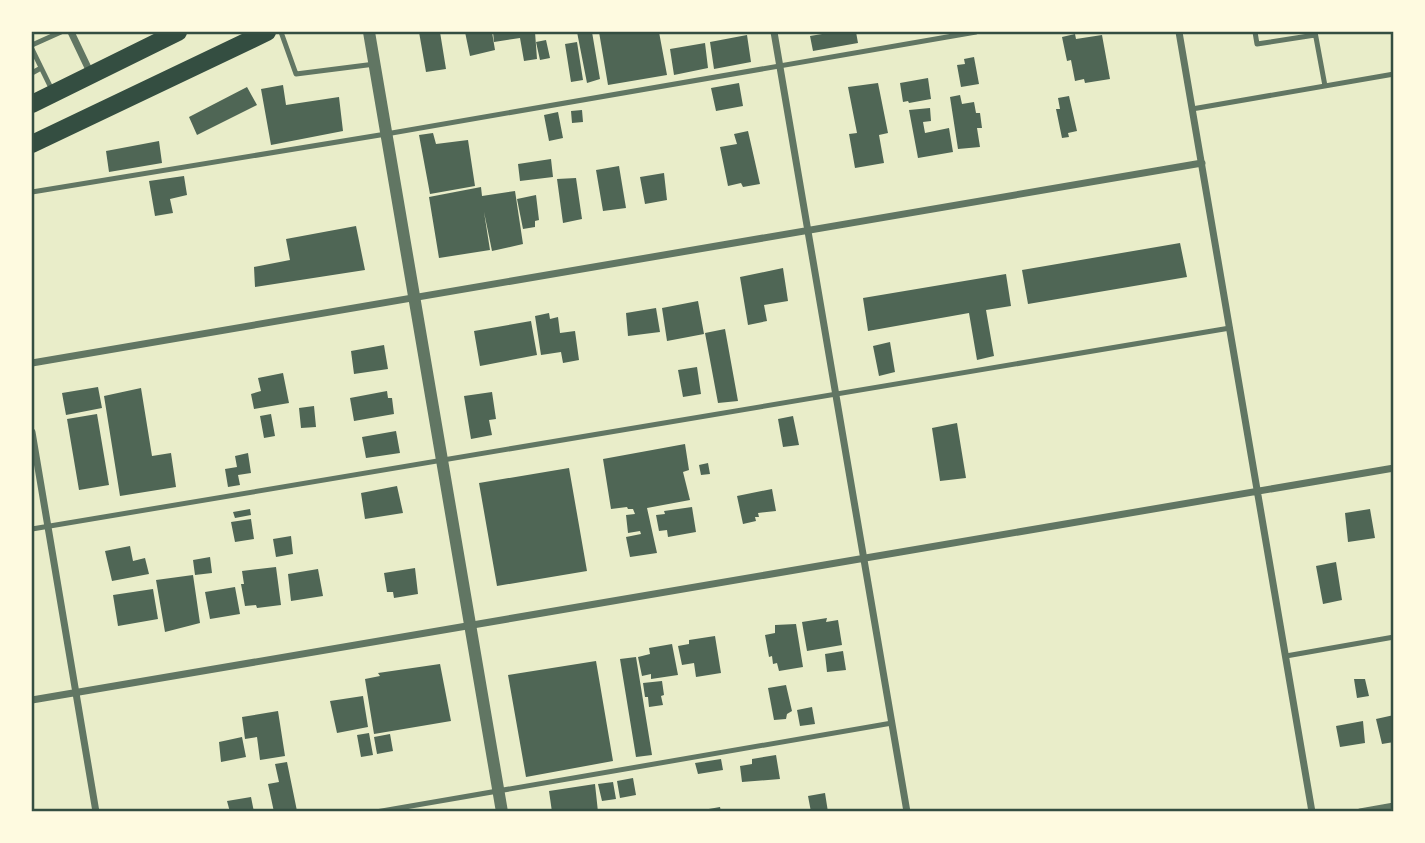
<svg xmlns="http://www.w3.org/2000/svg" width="1425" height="843" font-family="'DejaVu Sans',sans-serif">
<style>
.building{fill:#4f6655}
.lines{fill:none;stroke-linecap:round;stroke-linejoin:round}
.service{stroke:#617663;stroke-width:5}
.minor{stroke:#617663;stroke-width:7}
.tertiary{stroke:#617663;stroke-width:12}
.primary{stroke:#344e41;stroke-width:18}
.neatline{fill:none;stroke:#344e41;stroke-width:2.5}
</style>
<rect width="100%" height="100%" fill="#e9edc9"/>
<!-- building -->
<path class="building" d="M419,32H440L446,69L426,72Z
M465,32H492L495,50L470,56Z
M493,32H535L537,59L524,61L520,38L494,42Z
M577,32H592L600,79L587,83Z
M599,32H659L667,75L608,85Z
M834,32H856L858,43L813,51L810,36Z
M1075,34L1076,39L1102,35L1110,79L1085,83L1084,79L1075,81L1071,60L1067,61L1062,37Z
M747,35L751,62L714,69L710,42Z
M546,40L550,58L540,60L536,42Z
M577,42L583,80L571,82L565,44Z
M705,43L708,68L674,75L670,49Z
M974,57L979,84L961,87L957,65L965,64L964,59Z
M928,78L931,99L909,103L908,101L903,102L900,83Z
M739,83L743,106L716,111L711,88Z
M878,83L888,133L879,135L884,163L855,168L849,134L857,133L848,87Z
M283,85L286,105L339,97L343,131L271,145L261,89Z
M247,87L257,105L197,135L189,117Z
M960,95L962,104L974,102L976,113H980L982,128H977L980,147L958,149L950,97Z
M1069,96L1077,131L1068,133L1069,137L1062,138L1056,109H1060L1058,98Z
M930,108L931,121L923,122L925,133L949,128L953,152L918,158L909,110Z
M582,110L583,122L572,123L571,111Z
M558,112L563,138L549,141L544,115Z
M748,131L760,184L743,187L741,183L728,186L720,147L737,144L734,134Z
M433,133L436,144L468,140L475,186L430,194L419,135Z
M159,141L162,163L109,172L106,151Z
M551,159L553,177L520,181L518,164Z
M619,166L626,208L603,211L596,170Z
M664,173L667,200L645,204L640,177Z
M184,176L187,195L170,199L173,213L155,216L149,181Z
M576,178L582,219L563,223L557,179Z
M481,187L482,196L515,191L523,244L492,251L484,212L490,250L439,258L429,197Z
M536,195L539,220L535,221V227L523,229L517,199Z
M356,226L365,270L255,287L254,267L290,260L286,239Z
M1180,243L1187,277L1028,304L1022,270Z
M783,268L788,301L764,305L767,321L748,325L740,277Z
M1006,274L1011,306L986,310L994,356L977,360L969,313L868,331L863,298Z
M698,301L704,334L667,341L662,308Z
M656,308L660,332L628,336L626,313Z
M549,313L550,319L558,317L560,333L575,331L579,360L563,363L561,352L541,355L535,316Z
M531,321L537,355L480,366L474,331Z
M725,329L738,401L718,403L705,333Z
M890,342L895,372L879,376L873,346Z
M384,345L388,369L354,374L351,351Z
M697,367L701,394L683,397L678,370Z
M283,373L289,403L254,409L251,394L261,391L258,378Z
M98,387L102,408L66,415L62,393Z
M141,388L152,456L171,453L176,487L120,496L104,396Z
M387,391L388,398H392L394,414L354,421L350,398Z
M492,392L496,419L489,420L492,435L471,439L464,396Z
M314,406L316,427L301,428L299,408Z
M97,414L109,485L79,490L67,419Z
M271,414L275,436L264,438L260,416Z
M793,416L799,445L783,447L778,419Z
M957,423L966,478L940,481L932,428Z
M396,431L400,453L366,458L362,437Z
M685,444L689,470L683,472L690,500L647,508L657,553L630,557L626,537L641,534L640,531L628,533L626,515L635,514L633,509H628L627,507L611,509L603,459Z
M248,453L251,473L238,475L240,485L228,487L225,469L237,467L235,456Z
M708,463L710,474L701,475L699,465Z
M569,468L587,571L497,586L479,483Z
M397,486L403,513L365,519L361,493Z
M772,489L776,511L758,513L759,517H755L756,521L743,524L737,496Z
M692,507L696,532L668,537L667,530L659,531L656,515L665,514L664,511Z
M250,509L251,515L235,518L233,512Z
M1370,509L1375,538L1348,542L1345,513Z
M251,519L254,539L235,542L231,522Z
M291,536L293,554L276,557L273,539Z
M130,546L133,561L145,558L149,574L112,581L105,551Z
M210,557L212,573L195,575L193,560Z
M1336,562L1342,600L1323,604L1316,566Z
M276,567L281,605L257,608L256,605L245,606L241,584H244L242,571Z
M415,568L418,594L394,598L393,592H387L384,573Z
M318,569L323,596L291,601L288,574Z
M193,575L200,623L165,632L156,580Z
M235,587L240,614L210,619L205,592Z
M153,589L158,619L118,626L113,595Z
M827,618L826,622L838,620L842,645L807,651L802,622Z
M796,624L803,667L779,671L777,663L773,664L772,656L769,657L765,635L775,633V625Z
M715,636L721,673L696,677L694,663L682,665L678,646L689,644V640Z
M672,644L678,675L651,679V674L642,676L638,657L650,654L649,648Z
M843,651L846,670L827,672L825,654Z
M636,657L652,755L636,757L620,659Z
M596,661L613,761L526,777L508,675Z
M440,664L451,721L374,734L365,679L380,676L378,673Z
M1354,679H1365L1369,696L1357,698Z
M662,681L664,695L661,696L663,705L649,707L648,697H645L643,683Z
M786,685L792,711L787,714L786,719L774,720L768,688Z
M363,696L368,727L337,733L330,701Z
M812,707L815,724L800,726L797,710Z
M278,711L285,756L260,760L257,737L245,739L242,717Z
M1394,715V742L1382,744L1376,719Z
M1363,721L1365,743L1340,747L1336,726Z
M369,733L373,755L361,757L357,735Z
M390,734L393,751L377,754L374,737Z
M242,737L246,757L221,762L219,742Z
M776,755L780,779L742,782L740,766L752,764V759Z
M721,759L723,770L698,774L695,763Z
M287,762L297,811L274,812L268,784L279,782L275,764Z
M633,778L636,795L620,798L617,781Z
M613,782L616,799L602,801L598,784Z
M595,784L598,812H552L549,791Z
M825,793L828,812H811L808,796Z
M251,797L254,812H230L227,801Z
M720,807L721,812H704L703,810Z"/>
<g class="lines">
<!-- service -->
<path class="service" d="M281,32L296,74L375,64
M1255,32L1257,44L1315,35
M1315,32L1325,86
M32,45L61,32
M32,49L52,90
M32,73L41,68
M1192,109L1394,74
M32,192L386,134L976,32
M32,529L1230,328
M1286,656L1394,637
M376,812L892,723"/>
<!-- minor -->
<path class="minor" d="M71,32L91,74
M774,32L907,812
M1179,32L1312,812
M32,363L1202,163
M32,432L96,812
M32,700L1394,468
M1360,812L1394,806"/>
<!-- tertiary -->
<path class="tertiary" d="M369,32L502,812"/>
<!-- primary -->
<path class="primary" d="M32,104L178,32
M32,144L267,32"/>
</g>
<!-- border -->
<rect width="1425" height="843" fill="none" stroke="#fefae0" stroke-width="66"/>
<rect x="33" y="33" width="1359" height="777" class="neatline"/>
</svg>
